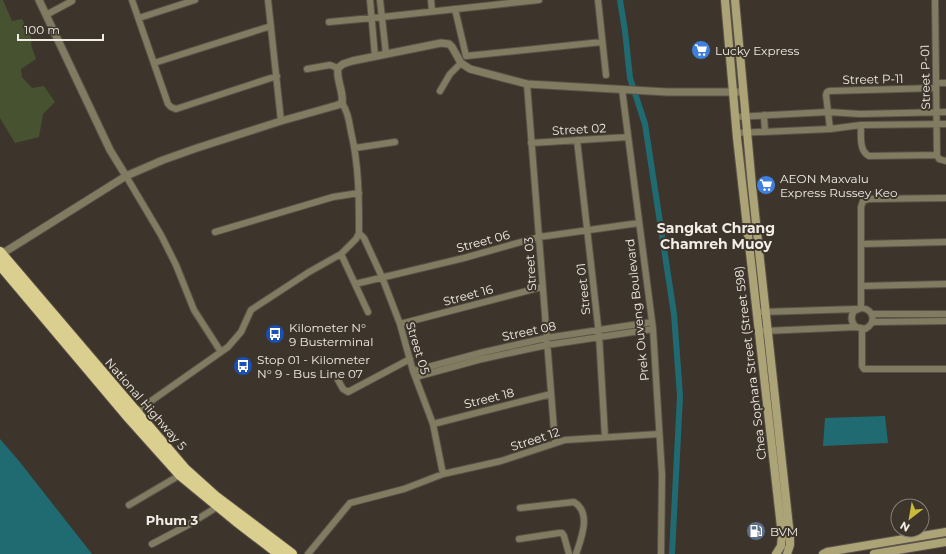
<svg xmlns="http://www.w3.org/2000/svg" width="946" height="554" font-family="Montserrat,sans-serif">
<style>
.green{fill:#475230}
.water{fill:#206b72}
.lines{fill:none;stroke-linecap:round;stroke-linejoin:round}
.canal{stroke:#206b72;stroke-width:6}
.minor-casing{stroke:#5a5249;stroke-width:8}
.tertiary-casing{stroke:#5a5249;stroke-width:9}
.secondary-casing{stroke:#5a5249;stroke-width:10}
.trunk-casing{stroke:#5a5249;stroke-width:12}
.minor{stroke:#817c61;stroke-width:6}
.tertiary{stroke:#817c61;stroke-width:7}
.secondary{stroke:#aca377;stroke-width:8}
.trunk{stroke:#dbcf90;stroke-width:10}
.labels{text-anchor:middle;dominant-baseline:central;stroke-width:4;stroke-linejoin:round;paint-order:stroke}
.poi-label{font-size:12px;fill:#f2ece6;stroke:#3d352b;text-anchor:start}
.street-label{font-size:12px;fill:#f2ece6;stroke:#3d352b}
.neighbourhood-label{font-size:13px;font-weight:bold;fill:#f2ece6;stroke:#3d352b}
.quarter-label{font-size:14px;font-weight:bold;fill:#f2ece6;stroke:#3d352b}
</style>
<rect width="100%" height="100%" fill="#3d352b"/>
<!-- green -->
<path class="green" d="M0,0H3L12,21L22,19L32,40L31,45L36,59L21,69L22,77L32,88L44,86L55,102L43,114L39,137L15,143L0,118Z"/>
<!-- water -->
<path class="water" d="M885,416L888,443L823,446L825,418Z
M0,439L19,461L92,554H0Z"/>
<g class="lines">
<!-- canal -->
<path class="canal" d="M620,0L625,31L630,78L645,124L674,314L680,396L672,554"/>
<!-- minor casing -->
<g class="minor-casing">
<path id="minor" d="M132,0L168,104L171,107L176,109L277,76
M268,0L281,121
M370,0L375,56
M380,0L386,54
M431,0L432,11
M598,0L606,75
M935,0L937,155L939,159L946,161
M455,9L466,56L602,42
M46,15L72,1
M139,18L195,0
M329,22L382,17L539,0
M154,63L271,26
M307,69L330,65L338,68
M936,83H946
M527,84L555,443
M622,89L653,329L662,475L661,554
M440,91L450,74L461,63
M764,115L765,132
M735,117L828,112L860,114L946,112
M861,125C861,136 859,151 869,156L937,155
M830,129L826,95L827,92L829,91L936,88
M736,133L830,129L861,125L946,124
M577,140L599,335L605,437
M531,143L628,137
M355,148L395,142
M126,176L161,235L176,265L194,310L221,352
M215,232L333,197L359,193
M359,233L364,238L382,277L400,324L413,371L433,424L443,474
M861,244L946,242
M341,254L368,312
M355,284L464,258L539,237L639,223
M861,286L946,284
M861,308V207L863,201L869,199L946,198
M761,312L857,309
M872,314H946
M873,322L946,321
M400,324L542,287
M862,329V366L864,369H946
M764,331L856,327L865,329C877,323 874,309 861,308L854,311C850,317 851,322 856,327
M413,371L480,353L546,338L652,322
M416,377L482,359L547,345L653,329
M338,380L343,389L348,392L410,359
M134,413L228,347L241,332L251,310L309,272L341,254L356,239L359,233C359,199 359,165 351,132C349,121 348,112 342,103
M433,424L551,394
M129,505L180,475
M520,508L574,502C592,513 581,539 576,554
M519,539L559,533H562L564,536L569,554
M152,544L188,525L217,507
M308,554L350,503L404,489L443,474L501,461L565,440L659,434"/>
</g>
<!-- tertiary casing -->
<g class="tertiary-casing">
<path id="tertiary" d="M39,0L110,150L126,176
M0,255L126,176L163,160L197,148L281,121L338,105L342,103C344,92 336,80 338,68L343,64L352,61L441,43L449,44L452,47L461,63L470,69L527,84L667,92H743"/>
</g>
<!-- secondary casing -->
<g class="secondary-casing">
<path id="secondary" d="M725,0L737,138L782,536L781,546L776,554
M735,0L752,186L790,536V545L787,554
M823,554L827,552L946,532
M874,554L946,542"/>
</g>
<!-- trunk casing -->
<g class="trunk-casing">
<path id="trunk" d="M0,252L185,469L215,496L292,554
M0,265L129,418L180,475L236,521L279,554"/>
</g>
<!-- minor -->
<use href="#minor" class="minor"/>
<!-- tertiary -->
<use href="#tertiary" class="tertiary"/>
<!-- secondary -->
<use href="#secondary" class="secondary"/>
<!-- trunk -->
<use href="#trunk" class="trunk"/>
</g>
<!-- icons -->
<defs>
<g id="supermarket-disc" transform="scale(1)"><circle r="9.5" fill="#3f7fe0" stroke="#3d352b"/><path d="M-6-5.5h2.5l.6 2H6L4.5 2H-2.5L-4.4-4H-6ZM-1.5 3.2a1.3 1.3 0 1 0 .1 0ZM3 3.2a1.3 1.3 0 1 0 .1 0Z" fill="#fff"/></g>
<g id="bus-disc" transform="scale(1)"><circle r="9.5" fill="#1a4fb4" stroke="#3d352b"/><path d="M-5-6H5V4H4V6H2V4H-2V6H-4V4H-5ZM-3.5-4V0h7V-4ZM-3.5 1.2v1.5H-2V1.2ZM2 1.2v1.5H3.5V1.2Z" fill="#fff"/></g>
<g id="fuel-disc" transform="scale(1)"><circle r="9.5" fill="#5c6f8a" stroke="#3d352b"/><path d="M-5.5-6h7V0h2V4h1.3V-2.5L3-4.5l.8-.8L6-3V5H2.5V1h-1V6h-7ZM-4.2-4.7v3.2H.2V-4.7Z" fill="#fff"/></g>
</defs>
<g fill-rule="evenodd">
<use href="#supermarket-disc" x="701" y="50"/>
<use href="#supermarket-disc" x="766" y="185"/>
<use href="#bus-disc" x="275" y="334"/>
<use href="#bus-disc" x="243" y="366"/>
<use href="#fuel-disc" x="756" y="531"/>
</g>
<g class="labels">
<!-- poi labels -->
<g class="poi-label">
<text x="715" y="50">Lucky Express</text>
<text x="780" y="178">AEON Maxvalu<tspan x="780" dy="14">Express Russey Keo</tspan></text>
<text x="289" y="327">Kilometer N°<tspan x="289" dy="14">9 Busterminal</tspan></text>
<text x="257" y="359">Stop 01 - Kilometer<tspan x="257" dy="14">N° 9 - Bus Line 07</tspan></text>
<text x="770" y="531">BVM</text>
</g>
<!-- street labels -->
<g class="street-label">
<text transform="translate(925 77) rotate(-91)">Street P-01</text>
<text transform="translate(873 79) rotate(-1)">Street P-11</text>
<text transform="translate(579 129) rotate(-3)">Street 02</text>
<text transform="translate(483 241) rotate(-15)">Street 06</text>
<text transform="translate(530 264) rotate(-94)">Street 03</text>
<text transform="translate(583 289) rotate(-96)">Street 01</text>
<text transform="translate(468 295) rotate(-15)">Street 16</text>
<text transform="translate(637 310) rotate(-96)">Prek Ouveng Boulevard</text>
<text transform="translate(529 331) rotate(-12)">Street 08</text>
<text transform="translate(418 348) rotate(73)">Street 05</text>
<text transform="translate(750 363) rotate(-97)">Chea Sophara Street (Street 598)</text>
<text transform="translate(489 398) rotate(-14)">Street 18</text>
<text transform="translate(146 404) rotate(49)">National Highway 5</text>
<text transform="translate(535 439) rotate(-18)">Street 12</text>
</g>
<!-- neighbourhood labels -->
<g class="neighbourhood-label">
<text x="172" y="520">Phum 3</text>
</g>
<!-- quarter labels -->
<g class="quarter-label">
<text x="716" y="228">Sangkat Chrang<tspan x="716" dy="16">Chamreh Muoy</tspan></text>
</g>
</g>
<!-- north arrow -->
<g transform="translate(910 518) rotate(211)"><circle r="19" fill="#3d352b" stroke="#857e76"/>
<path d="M0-3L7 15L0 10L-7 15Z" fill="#c8bb3b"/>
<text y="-6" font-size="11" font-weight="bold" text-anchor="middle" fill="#f2ece6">N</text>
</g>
<!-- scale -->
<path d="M18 34v6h85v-6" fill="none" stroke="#f2ece6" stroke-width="2"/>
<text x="24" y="34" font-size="12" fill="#f2ece6" stroke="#3d352b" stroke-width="3" paint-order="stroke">100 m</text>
</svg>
